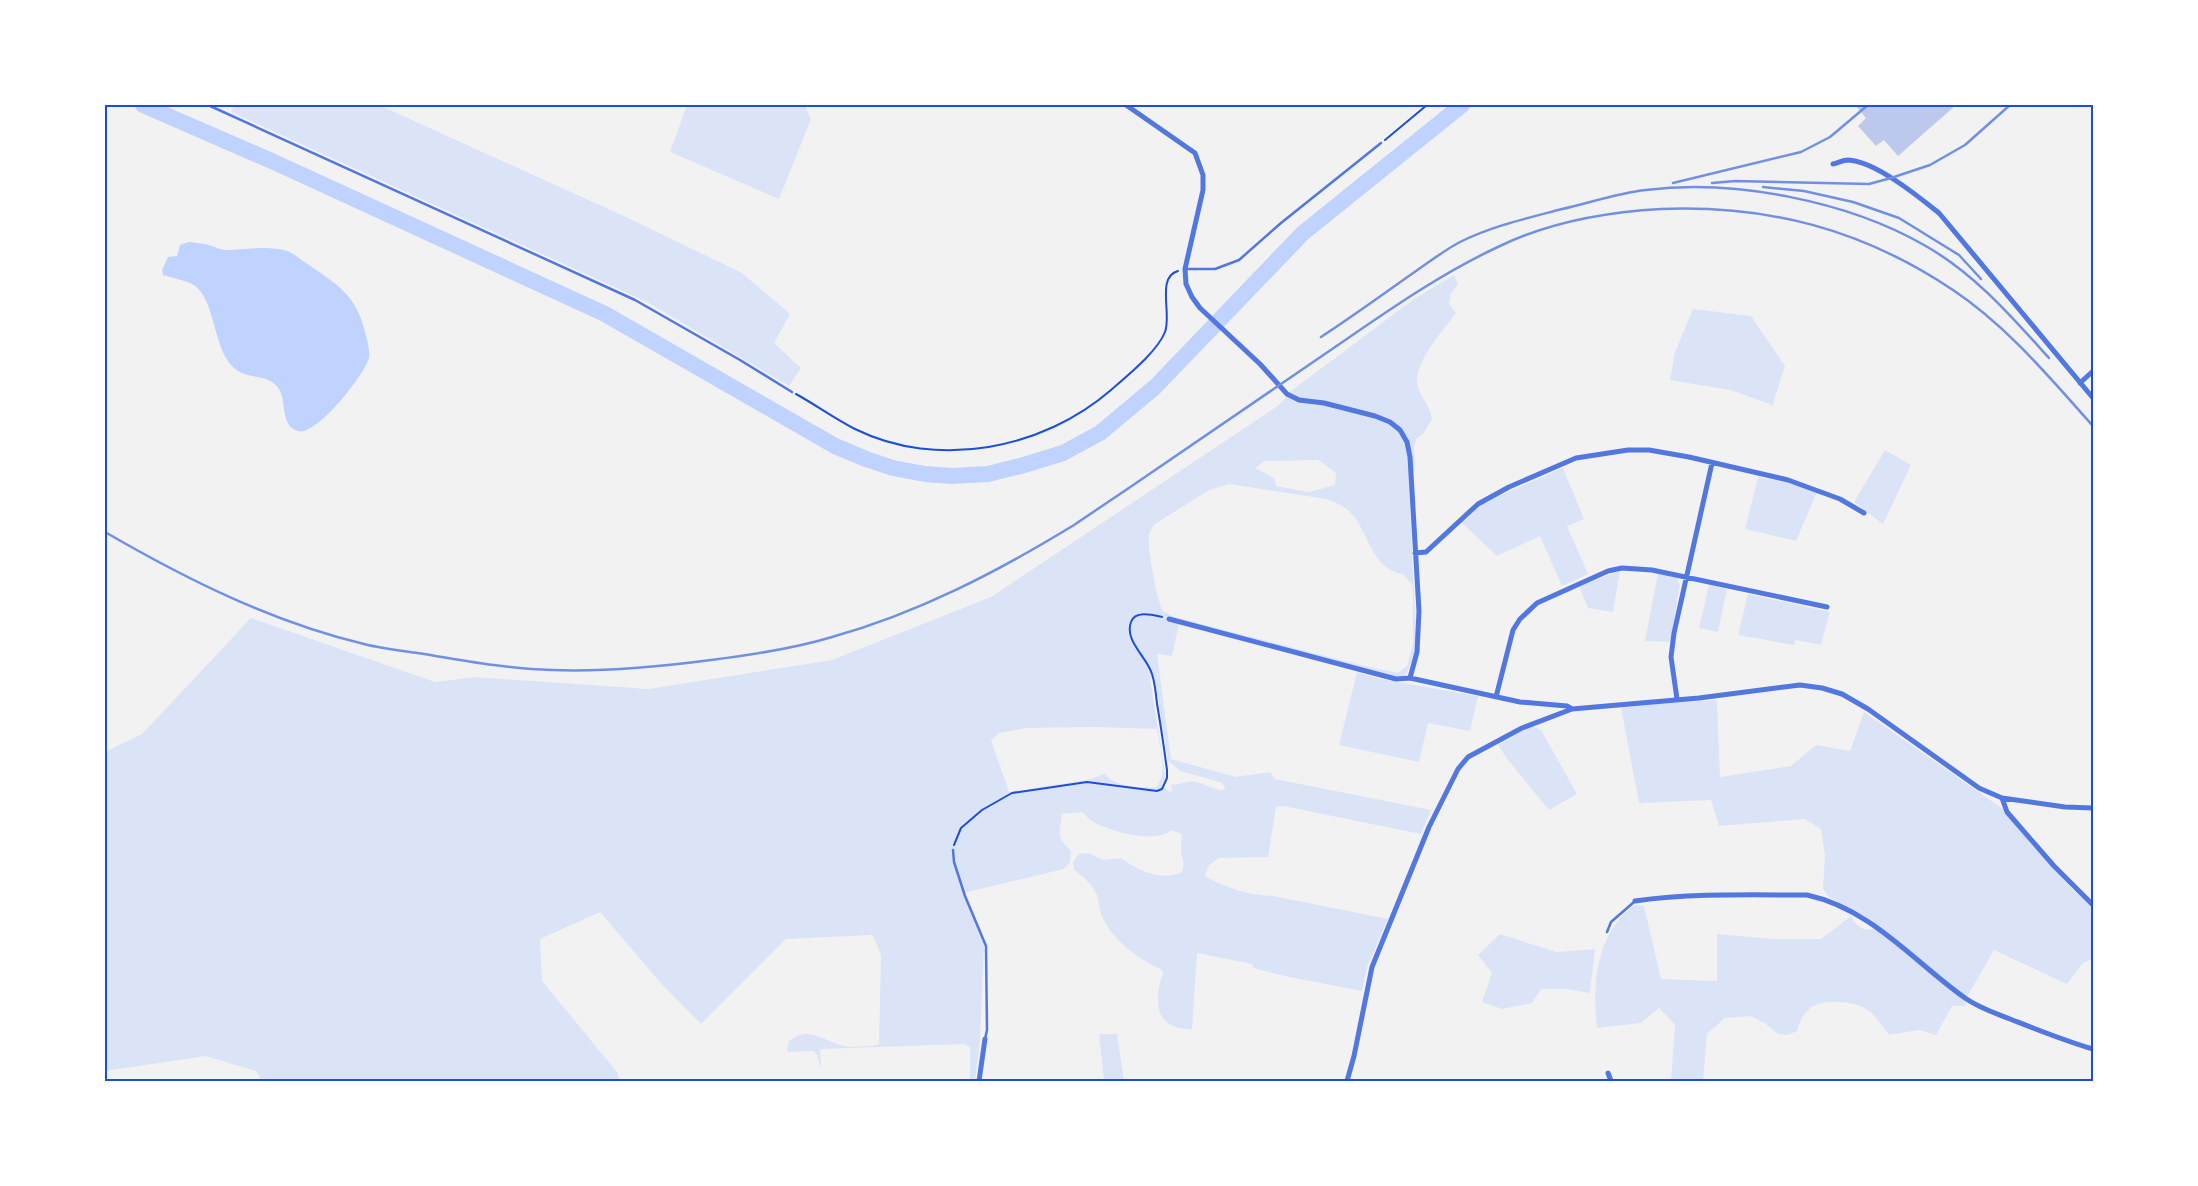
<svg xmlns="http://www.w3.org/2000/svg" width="2198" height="1186" font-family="Barlow,sans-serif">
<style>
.green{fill:#dbe4f7;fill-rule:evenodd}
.water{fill:#bfd3fe}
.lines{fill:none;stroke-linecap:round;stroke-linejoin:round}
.river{stroke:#bfd3fe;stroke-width:16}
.building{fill:#bdc9ec}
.path{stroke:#1d4ed8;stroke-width:2}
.service{stroke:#5277de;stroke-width:2.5}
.minor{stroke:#5277de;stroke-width:5}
.rail{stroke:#7290e2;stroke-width:2.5}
.neatline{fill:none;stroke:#1d4ed8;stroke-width:2}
</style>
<rect width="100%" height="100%" fill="#f2f2f2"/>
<!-- green -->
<path class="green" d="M234,105H379L626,217L742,273L790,314L774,343L801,368L789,386L647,302L231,112Z
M687,105H805L811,119L779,199L670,152Z
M1454,275L1458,284L1451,293L1449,304L1456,313C1443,331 1411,365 1418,387C1422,400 1429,403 1432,419L1424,433L1417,438L1414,447L1415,470L1409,484L1416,639L1414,654L1407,673L1403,676H1394L1166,617L1169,622L1179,624L1172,656L1157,654L1171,759L1236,777L1270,772L1275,779L1431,810L1421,834L1283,806L1276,807L1268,857L1219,858L1209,865L1205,876C1226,888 1248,895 1273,896L1388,919L1367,967L1362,991L1289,977L1253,968L1252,964L1197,953L1192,1029C1170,1030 1157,1020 1158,997C1159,989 1159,982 1163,974L1162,970C1138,959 1111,940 1101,914C1099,908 1099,901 1097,895C1092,884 1083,876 1074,870L1073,862L1079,854L1089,853L1103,860L1121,858C1137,870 1162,882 1182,872C1186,858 1180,858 1181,847C1181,842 1182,839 1181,834L1172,830C1156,844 1111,832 1094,822C1089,820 1086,815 1082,812L1062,814C1059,835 1057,837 1071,851L1070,862L1064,869L963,893L984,945L980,1042L975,1081H970V1047L964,1044L822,1049L820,1050L821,1070L817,1055L813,1051L787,1052L789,1041C810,1026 820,1039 840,1045C850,1048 870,1047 879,1044L881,955L873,935L786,939L701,1024L659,981L600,912L540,939L542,981L617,1072L620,1081H262L256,1071L206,1056L105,1071V752L142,734L251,618L435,682L475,677L648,689L832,660L991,597L1279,405L1291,391L1414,299ZM1318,460L1336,473L1335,485L1309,492L1276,486L1274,478L1255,468L1265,461ZM1229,484L1326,499C1336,502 1344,506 1352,514C1368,532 1373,571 1403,574L1412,585L1413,597V644L1407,666L1398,673L1364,666L1174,617L1163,611C1157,602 1147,546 1149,535C1150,531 1152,528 1155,524L1209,490ZM1154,676L1168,760L1180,771L1220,782L1225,786L1224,790C1214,790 1205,784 1196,782C1186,780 1180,786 1171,784L1172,793L1161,786L1165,778L1164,767L1150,679ZM1093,727L1157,729C1159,745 1169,774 1156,787C1141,788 1115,787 1105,774L1086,780L1009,792L991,740L999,733L1026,728Z
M1693,309L1751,316L1785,366L1772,407L1770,404L1730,390L1670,380L1675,352Z
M1885,450L1911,465L1883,524L1854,502Z
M1563,468L1584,519L1567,526L1588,574L1562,586L1540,536L1497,556L1462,523L1483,503Z
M1758,477L1794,484L1817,492L1796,541L1745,529Z
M1620,571L1613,612L1588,608L1579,586Z
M1658,573L1677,578L1680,585L1670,642L1645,641Z
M1709,585L1727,589L1718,632L1699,628Z
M1748,594L1830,612L1821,645L1796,640L1794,645L1738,635Z
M1357,672L1380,679L1478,696L1470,731L1428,723L1419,762L1339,745Z
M1717,700L1720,777L1791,766L1816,745L1850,751L1864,712L2003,809L2072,889L2086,901L2093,902V959L2083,963L2067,984L1994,950L1967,997L1965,1006H1952L1936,1035L1919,1030L1889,1035C1883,1028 1877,1017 1869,1011C1857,1001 1824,998 1810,1008C1803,1014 1799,1023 1797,1031L1788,1035L1778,1034L1766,1024L1751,1016L1725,1018L1707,1034L1703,1081H1671L1675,1025L1659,1008L1641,1023L1597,1028C1592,982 1596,935 1634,905L1644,906L1661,979L1717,981V934L1774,939H1821L1851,916L1856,924L1865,930L1873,929V921L1829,897L1823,889L1825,856L1821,829L1805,819L1719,826L1711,800L1639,803L1621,708L1659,703Z
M1532,726L1541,730L1577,794L1549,810L1508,760L1498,745Z
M1500,934L1556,952L1595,949L1590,993L1566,989H1541L1532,1003L1502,1009L1482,1002L1492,973L1478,955Z
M1099,1034H1117L1124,1081H1104Z"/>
<!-- water -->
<path class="water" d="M189,242C195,243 202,243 208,245C214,246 220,250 226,250C244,250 269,245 287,251C294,253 302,261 309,265C338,285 356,295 365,332C367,340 370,349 369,358C365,374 316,437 298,431C280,426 287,402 279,389C268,372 247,381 233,367C212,347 216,297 192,284C184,280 172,278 163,275L162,270L168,257L177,256L180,245Z"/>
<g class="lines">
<!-- river -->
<path class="river" d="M143,105L274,162L605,314L835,446L866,459L893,468L925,474L952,476L988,474L1024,465L1063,453L1100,433L1155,387L1303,233L1462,105"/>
</g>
<!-- building -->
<path class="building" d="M1855,105H1956L1898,156L1884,140L1876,146L1858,126L1866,118Z"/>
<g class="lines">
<!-- path -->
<path class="path" d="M1385,140L1427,105
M796,394C816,405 835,419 855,429C938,470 1043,449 1111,390C1127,376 1157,352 1165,332C1172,314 1156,277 1178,271
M954,845L961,828L982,810L1012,793L1087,782L1157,791L1162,789L1167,778V770C1164,748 1161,726 1157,704C1156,694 1155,683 1152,674C1147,657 1124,641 1131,622C1135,610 1153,615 1162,617"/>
<!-- service -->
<path class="service" d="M208,105L635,300L740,360L792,392
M1186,269H1215L1239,260L1281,223L1381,143
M953,850L954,862L965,896L986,946L987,1030L985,1039
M1607,932L1611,922L1634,902"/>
<!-- minor -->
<path class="minor" d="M1126,105L1195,153L1203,175V190L1185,269L1186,284L1192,297L1200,308L1260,364L1287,394L1299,400L1324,403L1375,416L1390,422L1400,430L1407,442L1410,457L1419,611L1417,652L1410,678
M1833,164C1838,163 1843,160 1848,160C1875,161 1919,197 1939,213L2093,398
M2080,383L2093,371
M1415,553L1426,552L1478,504L1509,487L1576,458L1628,450H1649L1689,457L1788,480L1840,499L1864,513
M1169,619L1396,679L1410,678L1520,702L1567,706L1572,709
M1496,697L1513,630L1520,619L1537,603L1608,571L1622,568L1652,570L1827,607
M1677,699L1671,657L1674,633L1712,463
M2002,798L2007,812L2054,866L2093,905
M1635,901C1692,893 1750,895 1807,895C1872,909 1914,962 1965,998C1979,1008 1995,1013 2010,1019C2038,1030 2065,1041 2093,1049
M1608,1073L1611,1081
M979,1081L985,1039
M1347,1081L1354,1056L1372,967L1429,827L1458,769L1468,757L1522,728L1572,709L1699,698L1800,685L1822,688L1842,694L1868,709L1979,788L2002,798L2065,807L2093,808"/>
<!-- rail -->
<path class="rail" d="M1673,183L1801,152L1830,137L1868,105
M1712,183L1735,181L1869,184L1891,178L1930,165L1965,145L2010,105
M1763,187L1804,191L1853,202L1899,218L1959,255L1981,279
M1321,337C1350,318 1378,298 1406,278C1424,266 1441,252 1460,242C1492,226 1528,218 1562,209C1589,203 1618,193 1646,190C1735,179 1847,201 1924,245C1974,273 2011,316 2049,358
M105,532C186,579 272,622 364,644C383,649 404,651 424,654C466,661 510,669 552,670C605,672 658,667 711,660C751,655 793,649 832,637C918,613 997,572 1074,525C1156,470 1237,414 1319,358C1378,318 1435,276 1500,246C1550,222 1606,212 1661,209C1769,205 1862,229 1953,290C2007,326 2050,378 2093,426"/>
</g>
<!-- border -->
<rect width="2198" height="1186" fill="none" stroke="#ffffff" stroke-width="212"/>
<rect x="106" y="106" width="1986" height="974" class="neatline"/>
</svg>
